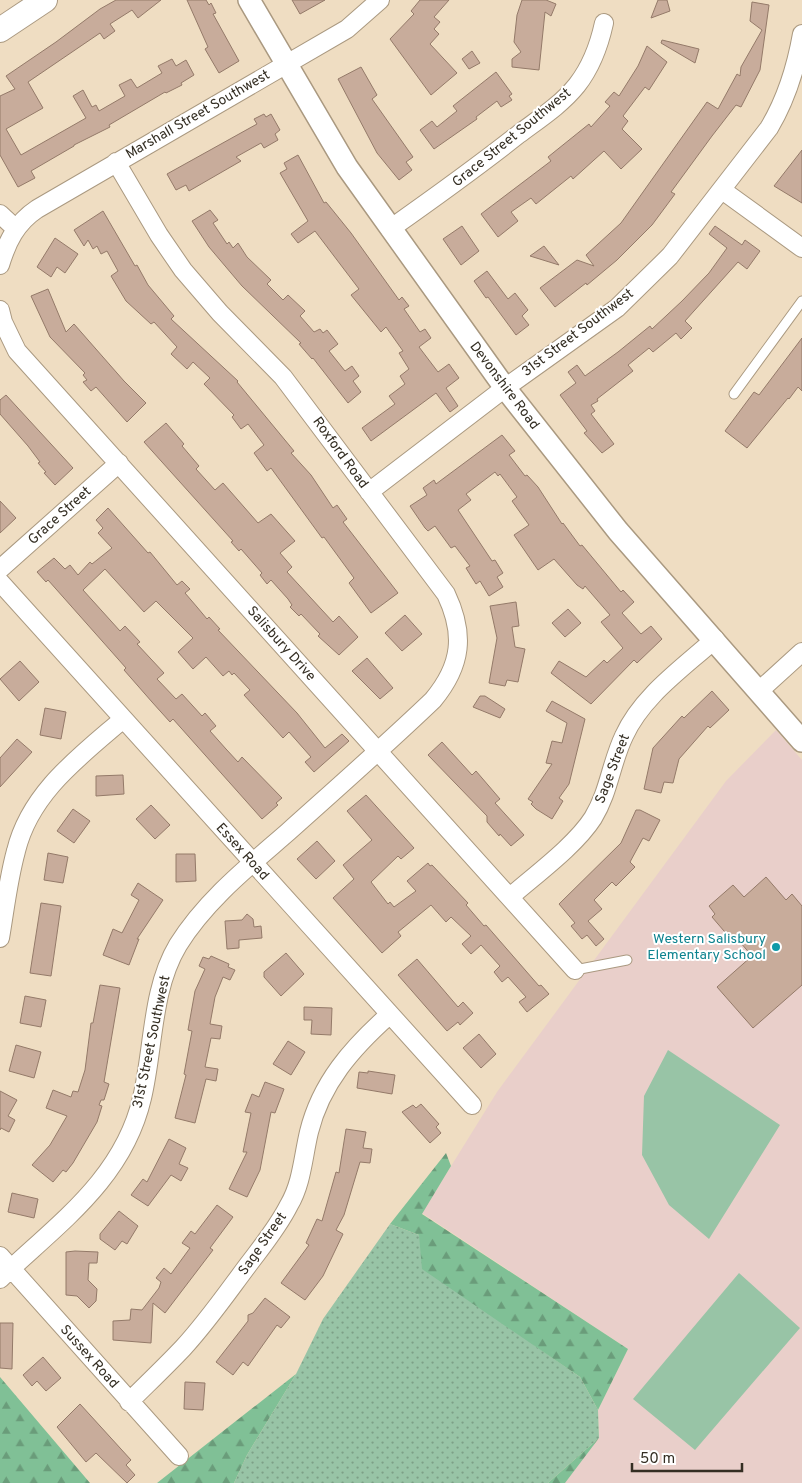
<svg xmlns="http://www.w3.org/2000/svg" width="802" height="1483" font-family="Overpass,sans-serif">
<style>
.education{fill:#e9cfca}
.grass{fill:url(#grass-dots)}
.forest{fill:url(#forest-firs)}
.garden{fill:#98c4a6}
.building{fill:#c8ac9b;stroke:#947a69}
.lines{fill:none;stroke-linecap:round;stroke-linejoin:round}
.service-casing{stroke:#aa9980;stroke-width:11}
.minor-casing{stroke:#aa9980;stroke-width:20}
.tertiary-casing{stroke:#aa9980;stroke-width:24}
.secondary-casing{stroke:#aa9980;stroke-width:26}
.service{stroke:#fff;stroke-width:9}
.minor{stroke:#fff;stroke-width:18}
.tertiary{stroke:#fff;stroke-width:21}
.secondary{stroke:#fff;stroke-width:24}
.culture-dot{fill:#0f9aa8;stroke:#fff;stroke-width:2}
.labels{text-anchor:middle;dominant-baseline:central;stroke-width:4;stroke-linejoin:round;paint-order:stroke}
.street-label{font-size:14px;fill:#342e23;stroke:#fff}
.culture-label{font-size:14px;fill:#0d838f;stroke:#fff;text-anchor:end}
</style>
<defs>
<pattern id="grass-dots" width="8" height="8" patternUnits="userSpaceOnUse" patternTransform="scale(1.25)"><rect width="8" height="8" fill="#98c4a6"/><path d="M2 2h.1M6 6h.1" fill="none" stroke="#7da087" stroke-width="1.8" stroke-linecap="round"/></pattern>
<pattern id="forest-firs" width="22" height="20" patternUnits="userSpaceOnUse" patternTransform="scale(1.25)"><rect width="22" height="20" fill="#80c096"/><path d="M5 1l3.5 6h-7zM16 11l3.5 6h-7z" fill="#6a9c7a"/></pattern>
</defs>
<rect width="100%" height="100%" fill="#efddc2"/>
<!-- education -->
<path class="education" d="M776,730L802,760V1483H564L599,1438L598,1410L628,1349L422,1213L497,1092L726,781Z"/>
<!-- grass -->
<path class="grass" d="M390,1224L419,1235L534,1345L580,1377L598,1410L599,1438L548,1483H234L247,1455L296,1374L323,1319Z"/>
<!-- forest -->
<path class="forest" d="M446,1153L451,1166L422,1214L628,1349L598,1410L580,1377L422,1269L419,1235L390,1224Z
M296,1374L247,1455L234,1483H157Z
M0,1377L90,1483H0Z
M599,1438L565,1483H548Z"/>
<!-- garden -->
<path class="garden" d="M668,1050L780,1125L709,1239L669,1205L642,1155L644,1096Z
M739,1273L800,1328L695,1450L633,1399Z"/>
<!-- building -->
<path class="building" d="M116,0H161L138,18L132,10L110,24L115,31L104,39L100,33L28,82L43,108L6,129L21,155L86,118L73,96L83,90L92,107L96,105L99,111L125,96L119,85L131,79L137,88L162,73L158,66L172,59L176,66L186,60L194,75L181,83L182,85L166,93L165,92L109,125L110,127L74,145V146L31,171L35,178L18,187L0,155V96L15,89L6,76L56,42L100,9Z
M187,0H206L209,5L211,3L216,13L213,14L239,61L219,73L205,49L208,47Z
M292,0H325L300,14Z
M420,0H449L434,17L440,22L434,29L439,34L430,44L457,73L431,95L390,39L414,14L411,11Z
M522,0H546L556,4L551,16L545,12L539,70L512,67V59L521,52L514,42L517,15Z
M658,0H667L670,11L651,18Z
M752,2L769,5L760,70L741,107L736,105L712,136L671,192L675,194L652,225L617,260L587,285L586,283L555,307L540,288L577,260L594,266L586,255L621,223L707,102L718,109L737,74L740,76L741,67L762,30L750,21Z
M662,40L699,49L695,63L661,43Z
M647,46L667,62L649,90L645,87L623,116L628,121L622,129L642,149L621,169L604,151L573,179L571,176L536,204L531,198L511,212L518,221L498,237L481,214L551,161L548,157L589,124L591,127L610,106L605,102L614,92L619,96L638,66Z
M472,51L480,63L469,69L462,59Z
M361,67L377,95L372,99L413,157L406,162L412,170L399,180L377,153L338,79Z
M496,72L512,94L509,96L512,100L501,107L497,101L476,117L477,119L434,149L420,130L432,121L437,127L457,111L453,106Z
M264,114L266,117L271,114L280,130L275,134L278,140L264,148L261,143L236,157L241,161L189,191L186,185L176,190L167,174L257,124L254,119Z
M802,150V203L774,186Z
M298,155L324,203L326,202L351,233L399,300L402,297L409,306L404,309L420,332L425,329L431,338L419,347L438,372L449,364L459,378L446,388L458,406L450,412L436,393L371,441L362,428L395,404L389,396L405,384L400,376L409,369L399,353L403,351L386,327L381,332L351,295L359,289L315,231L298,243L291,234L308,221L280,173L287,169L284,163Z
M210,210L218,220L213,223L227,244L229,242L233,248L238,243L247,257L271,280L267,284L283,300L288,295L305,311L300,316L314,332L320,329L323,333L327,330L338,344L329,351L345,371L352,366L359,376L353,381L361,392L348,403L313,358L312,359L299,344L301,343L242,286L209,247L192,221Z
M103,211L135,266L137,265L148,285L174,316L171,319L238,381L237,382L294,451L291,453L311,475L333,508L337,505L347,519L343,522L398,593L371,613L349,583L354,578L324,537L322,538L271,468L267,471L254,453L264,445L248,424L241,429L232,417L234,415L204,384L210,378L193,362L187,369L171,354L177,347L154,322L151,324L126,301L111,276L118,271L107,251L101,254L97,246L93,249L88,240L84,246L74,230Z
M462,226L479,251L461,265L443,239Z
M715,226L742,245L745,240L760,251L747,269L738,262L685,321L692,328L681,339L676,333L653,352L649,348L628,365L633,371L597,399L598,401L591,405L595,411L591,414L614,444L602,453L584,433L587,431L560,395L576,383L568,372L577,365L585,376L618,352L650,326L652,329L682,301L709,273L727,248L709,234Z
M55,238L78,254L65,273L57,267L51,277L37,267Z
M544,246L559,265L530,256Z
M487,271L508,299L515,293L528,310L522,316L529,325L516,335L488,297L486,298L474,281Z
M48,289L66,332L74,324L124,381L146,403L127,422L96,387L91,391L83,382L87,380L83,375L85,373L50,337L31,296Z
M802,338V391L798,387L789,399L788,398L747,448L725,431L754,392L759,395Z
M6,395L73,468L55,485L44,473L46,472L38,463L40,462L28,446L0,414V400Z
M166,423L184,444L182,446L199,466L196,469L215,490L223,483L258,523L271,514L295,541L280,553L292,567L287,572L333,622L339,616L358,637L339,655L318,636L320,634L301,614L299,616L290,607L292,605L288,599L271,580L267,584L260,575L262,573L241,549L239,551L231,542L233,541L144,442Z
M502,435L515,451L509,455L525,476L527,475L538,487L562,524L563,523L580,546L582,545L621,592L623,590L634,602L622,613L641,634L651,626L662,639L637,663L634,660L591,704L551,673L559,661L586,677L604,660L607,663L623,648L601,622L610,615L585,586L583,589L577,585L554,559L538,570L514,535L529,525L512,501L517,497L500,474L498,476L495,472L466,494L471,500L458,510L492,561L495,560L503,573L497,577L503,587L489,596L480,581L476,584L466,568L470,566L455,546L451,548L435,526L428,531L425,528L410,506L427,495L423,488L434,480L436,484Z
M0,501L16,518L0,533Z
M108,508L148,553L150,552L177,585L182,581L190,589L185,593L197,607L207,619L209,617L220,629L218,630L297,713L325,748L342,734L349,741L314,772L305,762L311,757L289,732L283,738L244,695L250,690L234,673L232,675L229,671L223,676L206,657L193,669L178,652L193,638L156,601L144,612L105,569L83,590L120,631L125,626L140,642L137,644L164,673L157,679L176,699L182,694L202,716L205,713L216,726L210,731L226,749L238,762L242,757L282,798L276,803L278,805L262,819L173,719L170,722L152,702L124,670L126,668L95,633L48,580L46,582L37,572L54,558L65,569L70,565L78,575L90,562L92,564L112,548L98,533L103,528L96,520Z
M516,602L519,626L512,627L515,647L525,649L518,682L507,680L505,686L489,683L497,638L490,606Z
M568,609L581,623L565,637L552,623Z
M405,615L422,634L402,651L385,633Z
M367,658L393,688L380,699L352,671Z
M20,661L39,682L19,701L0,679Z
M712,691L729,710L710,728L708,726L679,759L673,783L664,782L661,793L644,789L653,748L682,716L684,718Z
M480,696H485L505,709L500,718L473,707Z
M552,701L585,719L569,784L559,798L563,801L552,819L536,809L531,804L533,802L528,799L552,764L546,763L552,741L562,743L567,723L546,711Z
M45,708L66,712L61,739L40,735Z
M17,739L32,752L0,787V758Z
M442,742L472,775L476,771L500,799L495,803L524,835L511,846L500,834L499,836L487,822V816L428,755Z
M123,775L124,794L96,796V776Z
M366,795L414,848L401,859L398,856L371,882L388,904L390,902L394,907L416,891L407,881L428,863L430,866L432,865L468,903L466,905L484,926L486,925L539,986L541,985L549,994L527,1012L519,1002L526,997L508,977L502,982L494,972L500,966L481,945L471,954L462,944L471,936L451,917L446,922L431,905L398,932L401,936L382,953L333,898L354,879L343,865L372,840L347,811Z
M151,805L170,825L155,839L136,819Z
M73,809L90,821L74,843L57,831Z
M636,810H640L660,820L649,841L643,838L630,862L635,867L616,886L612,882L594,900L602,909L588,921L604,939L596,946L587,935L582,939L571,926L575,923L559,904L621,843Z
M317,841L335,861L316,879L297,859Z
M48,853L68,857L63,883L44,880Z
M176,854H195L196,881L176,882Z
M766,877L786,900L792,894L802,906V985L753,1028L717,987L752,956L734,935L730,938L712,917L715,914L709,906L733,885L744,897Z
M138,883L163,900L137,939H139L129,965L103,955L113,929L122,933L139,900L131,895Z
M41,903L61,906L51,976L30,973Z
M247,914L253,919L254,927L261,926L262,938L239,940V948L227,949L225,921L242,920Z
M286,953L304,974L281,996L264,977V972Z
M211,956L229,964L228,967L235,970L230,980L223,977L215,997L210,1024L222,1026L220,1039L211,1038L205,1067L218,1069L216,1081L206,1079L195,1123L175,1118L186,1075L184,1074L192,1031L188,1030L195,991L205,969L199,966L203,957L209,959Z
M417,959L458,1007L463,1002L473,1013L460,1025L458,1022L447,1031L398,975Z
M100,985L120,988L104,1082L109,1084L104,1100H101L99,1105L102,1106L97,1122L73,1163L66,1172L63,1170L53,1182L32,1165L50,1145L67,1116L46,1108L53,1090L71,1097L73,1091L78,1092L85,1070L91,1023H93Z
M25,996L46,1000L41,1027L20,1023Z
M304,1007L332,1008L331,1035L311,1034L312,1020H304Z
M479,1034L496,1054L481,1068L463,1048Z
M288,1041L305,1052L291,1075L273,1064Z
M16,1045L41,1052L34,1078L9,1071Z
M368,1071L395,1075L392,1094L357,1088L359,1072L368,1073Z
M265,1082L284,1089L275,1113L271,1112L260,1170L247,1197L229,1189L247,1152H243L251,1113L245,1112L252,1094L259,1097Z
M0,1091L17,1100L8,1116L15,1120L9,1132L1,1128L0,1130Z
M421,1104L439,1124L436,1127L441,1133L430,1143L402,1112L413,1105L416,1108Z
M346,1129L366,1132L363,1148L372,1149L370,1163L360,1162L344,1215L336,1230L343,1234L323,1276L305,1300L281,1283L309,1245L306,1243L317,1219L322,1221L336,1172L339,1173Z
M169,1139L186,1148L179,1164L188,1168L181,1181L171,1175L148,1206L131,1195L143,1179L147,1182Z
M12,1193L38,1199L34,1218L8,1212Z
M217,1205L233,1217L210,1248L213,1250L165,1313L153,1303L151,1343L113,1340V1321L130,1320L131,1309L142,1310L159,1288L161,1282L156,1278L164,1268L171,1274L190,1248L182,1243L191,1231L195,1234Z
M119,1211L138,1226L127,1244L122,1241L115,1250L100,1239V1234Z
M75,1251L98,1252L97,1263H89L88,1280L97,1289L96,1301L89,1308L77,1296L66,1295V1252Z
M265,1298L290,1317L281,1328L277,1325L248,1366L243,1362L233,1375L216,1362L248,1321V1315L253,1313Z
M0,1323H13L12,1369L0,1368Z
M43,1357L61,1378L46,1391L37,1381L32,1386L23,1375Z
M185,1382L205,1383L203,1410L184,1409Z
M80,1404L131,1460L126,1465L135,1475L127,1483L96,1453L86,1462L57,1427Z"/>
<g class="lines">
<!-- service casing -->
<g class="service-casing">
<path id="service" d="M734,394L802,301
M575,970L627,960"/>
</g>
<!-- minor casing -->
<g class="minor-casing">
<path id="minor" d="M722,190L802,248
M0,214L15,228
M390,229C434,198 477,167 519,134C539,119 561,105 577,85C591,67 599,46 604,23
M0,265C7,242 16,223 37,209L347,29L380,0
M0,310L3,322L17,351L575,970
M369,492L505,388L617,308L670,256L769,128C787,98 796,68 802,34
M0,569L119,463
M0,582L472,1105
M759,691L802,652
M510,897C535,875 575,846 593,818C609,792 611,763 624,736C642,696 683,668 715,639
M0,938C5,909 8,880 16,851C30,793 79,757 122,720
M0,1256L179,1456
M0,1279C56,1225 123,1180 142,1098C154,1048 151,990 178,945C206,900 249,866 288,832C337,788 386,745 433,700C462,665 465,634 446,594L283,377L220,313L183,270L159,235L116,162
M129,1402C147,1384 165,1367 183,1348C207,1322 227,1293 248,1265C263,1245 278,1227 289,1205C302,1183 303,1157 309,1132C321,1083 352,1048 389,1015"/>
</g>
<!-- tertiary casing -->
<g class="tertiary-casing">
<path id="tertiary" d="M249,0L347,167L505,388L618,531L802,741"/>
</g>
<!-- secondary casing -->
<g class="secondary-casing">
<path id="secondary" d="M0,30L45,0"/>
</g>
<!-- service -->
<use href="#service" class="service"/>
<!-- minor -->
<use href="#minor" class="minor"/>
<!-- tertiary -->
<use href="#tertiary" class="tertiary"/>
<!-- secondary -->
<use href="#secondary" class="secondary"/>
</g>
<!-- markers -->
<circle class="culture-dot" cx="776" cy="947" r="5"/>
<g class="labels">
<!-- street labels -->
<g class="street-label">
<text transform="translate(198 115) rotate(-30)">Marshall Street Southwest</text>
<text transform="translate(512 138) rotate(-39)">Grace Street Southwest</text>
<text transform="translate(578 333) rotate(-37)">31st Street Southwest</text>
<text transform="translate(504 386) rotate(53)">Devonshire Road</text>
<text transform="translate(340 453) rotate(54)">Roxford Road</text>
<text transform="translate(60 516) rotate(-42)">Grace Street</text>
<text transform="translate(281 644) rotate(48)">Salisbury Drive</text>
<text transform="translate(613 769) rotate(-69)">Sage Street</text>
<text transform="translate(242 852) rotate(48)">Essex Road</text>
<text transform="translate(152 1042) rotate(-78)">31st Street Southwest</text>
<text transform="translate(263 1244) rotate(-55)">Sage Street</text>
<text transform="translate(89 1357) rotate(48)">Sussex Road</text>
</g>
<!-- culture labels -->
<g class="culture-label">
<text x="766" y="939">Western Salisbury<tspan x="766" dy="16">Elementary School</tspan></text>
</g>
</g>
<!-- scale -->
<path d="M632 1463v8h110v-8" fill="none" stroke="#342e23" stroke-width="2.5"/>
<text x="640" y="1463" font-size="15" fill="#342e23" stroke="#ffffff" stroke-width="4" paint-order="stroke">50 m</text>
</svg>
